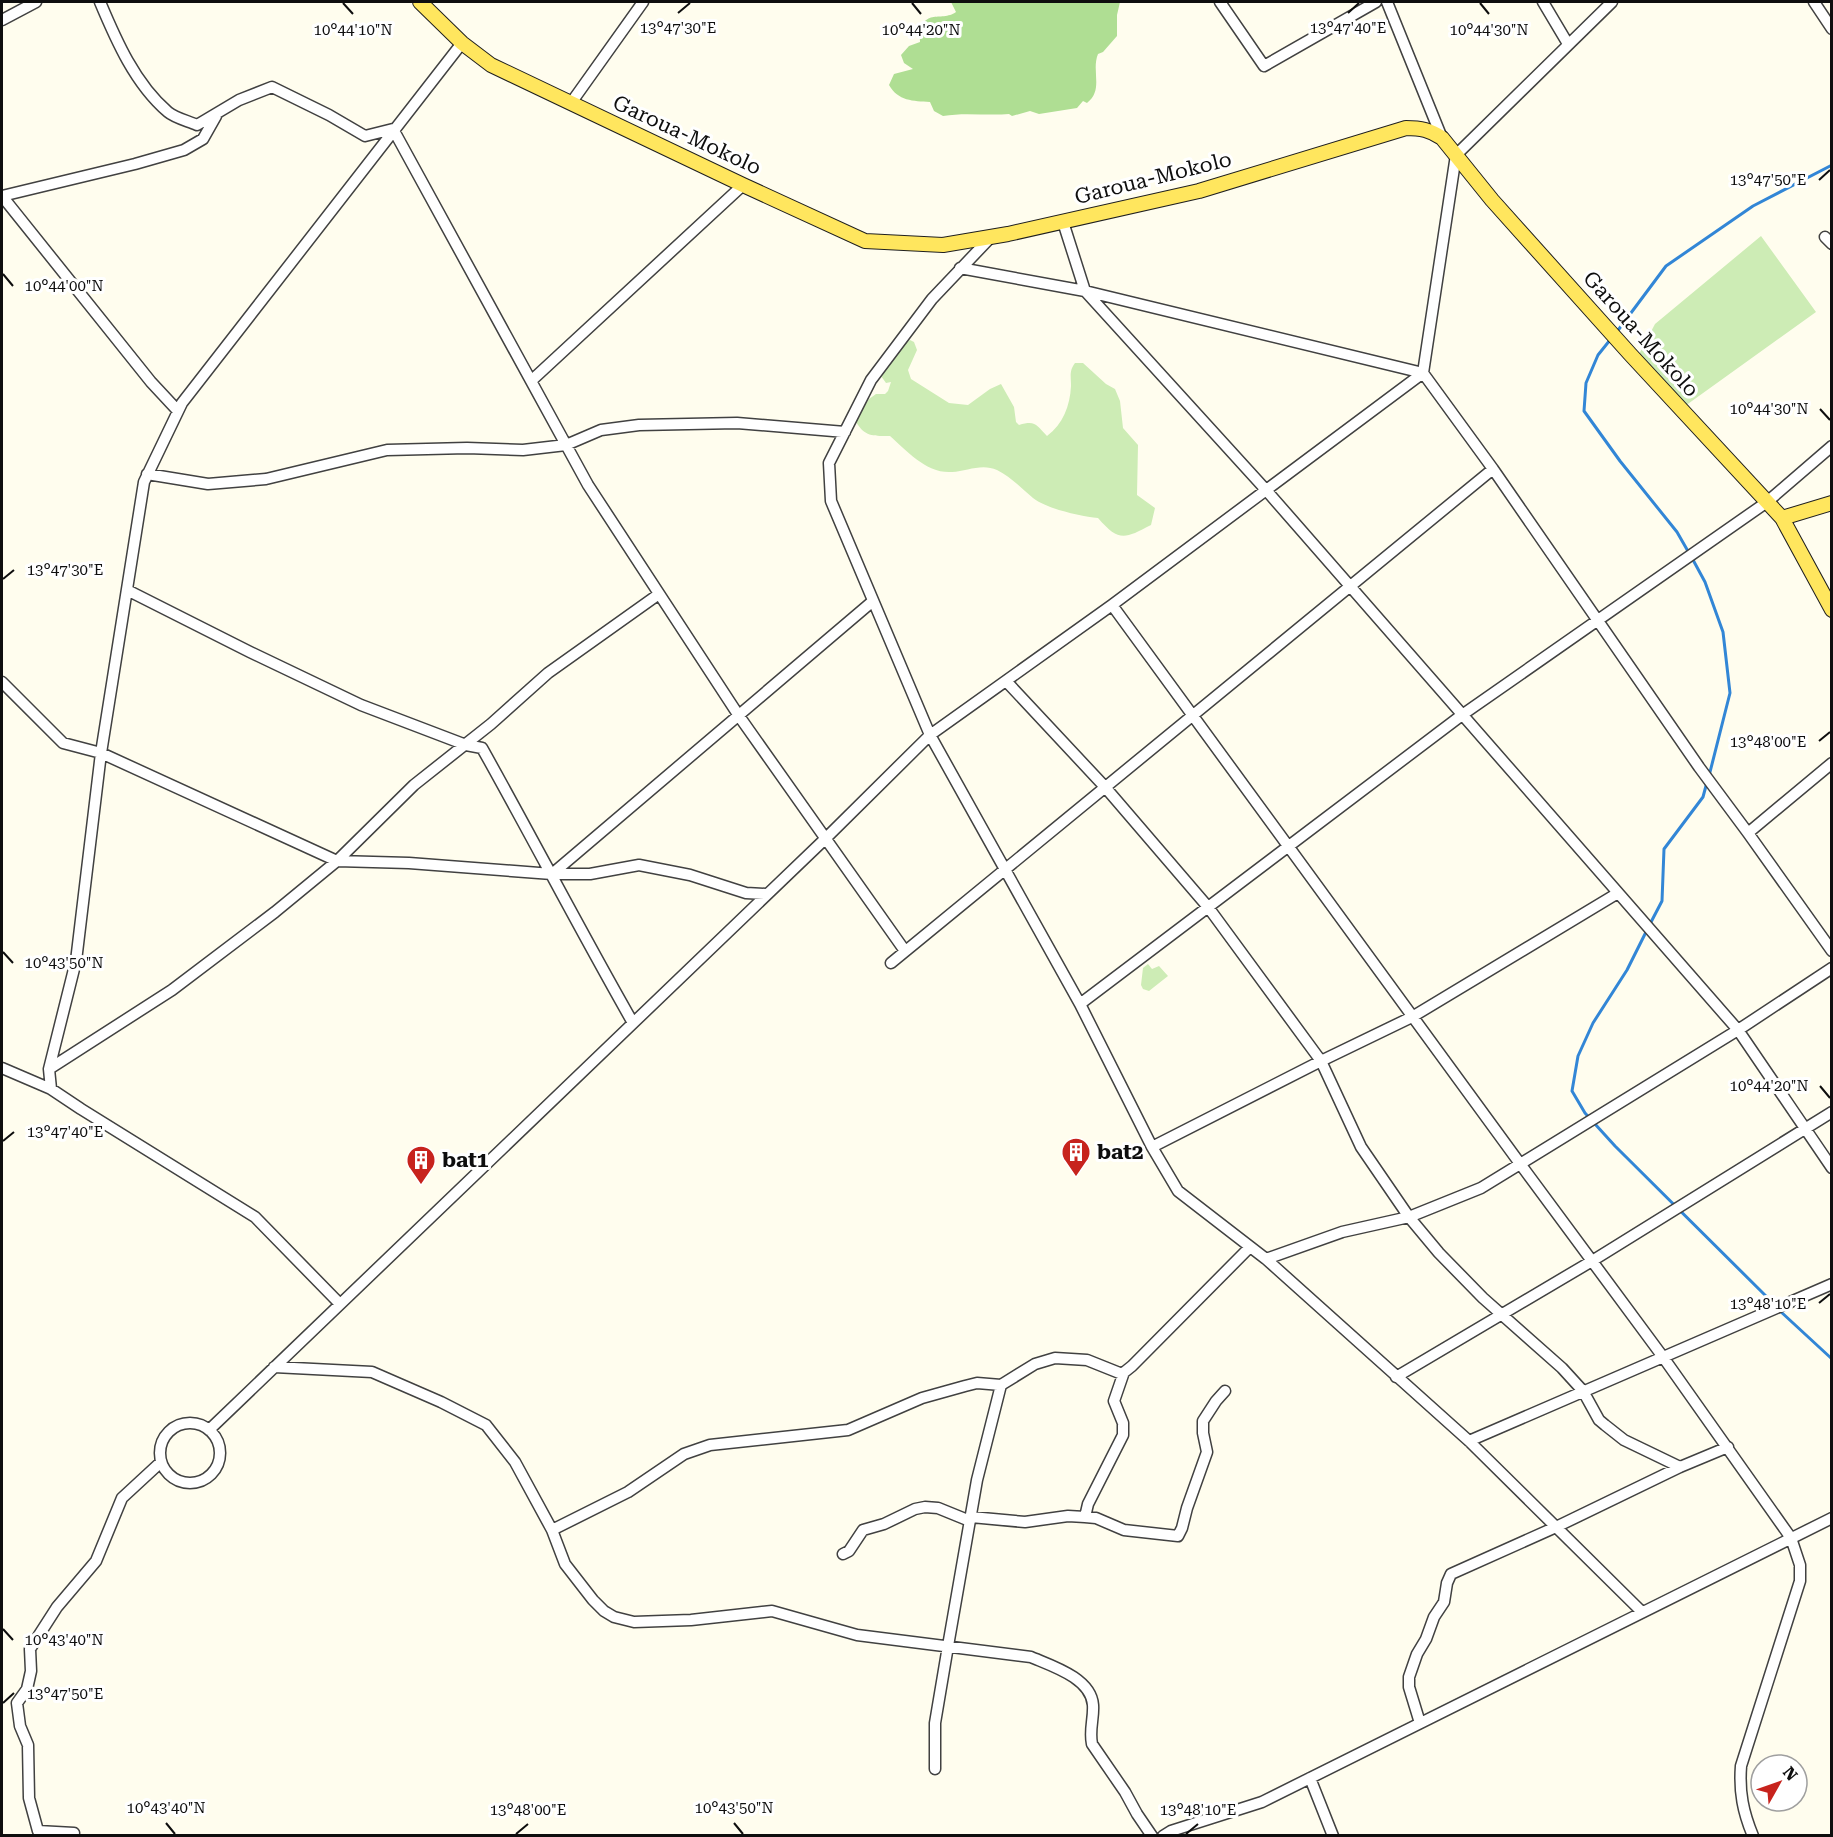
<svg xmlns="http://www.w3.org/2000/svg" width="1833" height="1837" font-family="'Roboto Serif',serif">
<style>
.green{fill:#cdecb5}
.forest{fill:#afde93}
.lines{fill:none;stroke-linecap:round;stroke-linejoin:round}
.stream{stroke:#3286d6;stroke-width:3}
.minor-casing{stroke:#414141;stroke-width:13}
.major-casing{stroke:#1f1f1f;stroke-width:16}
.minor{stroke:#fff;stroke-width:10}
.major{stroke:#ffe65e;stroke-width:14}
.ticks{fill:none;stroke:#0e0e0e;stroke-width:2}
.labels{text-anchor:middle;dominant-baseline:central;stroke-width:6;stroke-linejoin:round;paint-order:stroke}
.street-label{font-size:21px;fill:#0e0e0e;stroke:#fff}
.poi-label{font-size:21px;font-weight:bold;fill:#0e0e0e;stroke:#fff;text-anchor:start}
.ticks-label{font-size:15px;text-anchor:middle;fill:#0e0e0e;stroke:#fff;stroke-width:6;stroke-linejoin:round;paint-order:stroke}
</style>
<rect width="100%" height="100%" fill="#fffdee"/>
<!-- green -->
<path class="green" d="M1761,236L1816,312L1685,406L1638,356L1655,324Z
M910,340L914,342L917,350L908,370L911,379L949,403L968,405L990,389L1001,384L1014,407L1016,422L1019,425C1036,420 1036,425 1047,436C1063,424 1070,406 1071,386C1071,376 1069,371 1075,363H1083L1106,384L1115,389L1120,401L1123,428L1138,445L1137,495L1155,508L1151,525C1124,539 1119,542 1098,518C1080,516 1047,509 1033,498C1021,488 1011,477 997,470C982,463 967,471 952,472C927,474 907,451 890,436C873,436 864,437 855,420L869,399L876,394H885L888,391L891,382L886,383L881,376C891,363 897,348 910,340Z
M1148,964L1152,969L1159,966L1168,976L1149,991L1143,989L1141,985L1143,968Z"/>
<!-- forest -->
<path class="forest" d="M951,2H1120L1117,15V36L1103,52L1098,54C1091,71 1104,90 1087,103L1083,101L1077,108L1039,114L1030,111L1012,116L1009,114C987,116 965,112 943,116L934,111L930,102C913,101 898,101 889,85L894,74L913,69L904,63L901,55L909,46L920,42C920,5 941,23 956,12Z"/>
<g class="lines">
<!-- stream -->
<path class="stream" d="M1616,333L1666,266L1753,206L1832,165
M1610,340L1598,355L1586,383L1584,411L1620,461L1677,532L1689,553
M1692,558L1705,582L1723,632L1730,693L1709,776
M1650,924L1662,901L1664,849L1703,797L1707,782
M1647,930L1627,970L1593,1023L1578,1056L1572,1091L1585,1113L1615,1146L1776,1306
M1780,1311L1832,1359"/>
<!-- minor casing -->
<g class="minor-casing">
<path id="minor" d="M100,2C116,40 135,84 168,112C175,118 188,121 197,125L239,100L272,87L329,115L365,136L393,129L588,485L739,716L905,951
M1220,2L1264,66L1376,2
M1387,2L1442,138
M1543,2L1568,44
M1612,2L1456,155L1423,373L1112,605L930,735L1080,1004L1152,1147L1178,1191L1266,1259L1469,1441L1642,1612
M1814,2L1832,29
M2,20L36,2
M571,103L643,2
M1063,222L1085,291L1266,490L1738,1030L1832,1168
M1825,237L1832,244
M960,268L1085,291L1423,373L1493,469L1699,767L1748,833L1832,951
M531,381L743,185
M178,411L151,382L2,196L135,164L184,150L203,139L216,116
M147,474L208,484L266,479L387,450L467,448L523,450L566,445L601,430L639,425L737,423L845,432
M127,590L250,652L361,705L466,745L482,748C533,839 581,932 633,1023
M1112,605L1521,1165L1663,1357L1791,1538L1800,1565V1581L1741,1766C1739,1792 1743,1812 1753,1836
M1006,681L1105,787L1208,907L1321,1061L1361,1147L1409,1217L1439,1253L1483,1298L1562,1368L1583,1391L1599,1420L1605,1425L1624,1440L1680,1467
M2,682L63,743L101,753L337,861L409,863L552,874H590L639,865L690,875L746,893L766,894
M1748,833L1832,763
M552,874L873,601
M891,963L1493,469
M1080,1004L1462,715L1767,502L1832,446
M2,1068L51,1089
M49,1069L172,990L275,912L337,861L414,785L491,724L548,673L659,594
M1152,1147L1321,1061L1412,1017L1618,893
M1266,1259L1342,1232L1409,1217L1481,1188L1738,1030L1832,968
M340,1304L255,1217L81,1109L51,1089L49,1069L76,961L101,753L144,482L182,403L462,43
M274,1367L372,1372L441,1402L486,1425L515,1462L552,1530L565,1564L593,1600L604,1611L614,1617L634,1622L691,1620L772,1611L857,1635L1031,1657C1052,1666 1091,1678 1093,1705C1094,1718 1089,1730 1092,1744L1125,1792L1137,1814L1152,1836
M1396,1377L1592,1261L1832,1112
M160 1453a30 30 0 1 1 60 0a30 30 0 1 1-60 0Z
M209,1430L825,839L930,735L831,501L829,463L871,380L932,299L990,238
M1469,1441L1832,1284
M971,1517L1025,1522L1068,1516L1085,1517L1096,1518L1124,1530L1178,1536L1182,1528L1187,1508L1207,1452L1203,1433V1421L1216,1401L1225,1391
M1085,1517L1088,1504L1123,1435V1423L1114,1401L1124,1372
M552,1530L628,1492L684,1454L710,1445L848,1430L922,1398L965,1386L977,1383L1001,1385L1035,1364L1055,1358L1087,1360L1122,1374L1132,1366L1250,1247
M843,1554L849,1551L863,1530L884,1524L915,1509L925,1507L938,1508L970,1521
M1420,1723L1409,1687V1677L1417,1654L1426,1639L1434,1617L1444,1602L1447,1583L1451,1574L1556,1527L1680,1467L1728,1447
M935,1769V1723L948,1646L977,1480L1001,1385
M1310,1778L1333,1836
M74,1833L38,1831L29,1798L28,1745L20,1726L17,1703L27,1689L31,1671L30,1649L57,1607L96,1561L122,1498L161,1462
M1163,1836L1171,1831L1262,1802L1832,1518"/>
</g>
<!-- major casing -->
<g class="major-casing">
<path id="major" d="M420,2L462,43L491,65L743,185L865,241L943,245L1008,234L1199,191L1406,128C1421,128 1430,130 1442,138L1492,200L1630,354L1782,518L1832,610
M1782,518L1832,503"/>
</g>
<!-- minor -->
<use href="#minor" class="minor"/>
<!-- major -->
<use href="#major" class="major"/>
</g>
<!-- ticks -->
<path class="ticks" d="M343,3L353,14M912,3L921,14M1480,3L1489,14M678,13L690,3M1348,13L1359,3M1819,180L1830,170M3,274L13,286M1820,409L1830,420M3,579L14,570M1819,741L1830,732M3,952L13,963M1820,1086L1830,1098M3,1141L14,1132M1819,1303L1830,1294M3,1629L13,1640M3,1703L14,1693M166,1823L175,1834M734,1823L743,1834M516,1834L528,1824M1186,1834L1198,1824"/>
<!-- icons -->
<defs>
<g id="building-pin" transform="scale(1.5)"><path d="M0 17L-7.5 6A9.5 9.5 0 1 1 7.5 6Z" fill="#c7231d" stroke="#fff"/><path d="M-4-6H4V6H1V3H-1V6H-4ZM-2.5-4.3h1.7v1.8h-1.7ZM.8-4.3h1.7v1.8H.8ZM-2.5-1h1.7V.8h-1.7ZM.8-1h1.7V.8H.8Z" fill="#fff"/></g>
</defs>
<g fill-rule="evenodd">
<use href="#building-pin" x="1076" y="1152"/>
<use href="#building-pin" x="421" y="1160"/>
</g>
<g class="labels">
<!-- street labels -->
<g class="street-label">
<text transform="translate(687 135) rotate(25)">Garoua-Mokolo</text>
<text transform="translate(1153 178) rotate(-14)">Garoua-Mokolo</text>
<text transform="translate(1641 334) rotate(48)">Garoua-Mokolo</text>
</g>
<!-- poi labels -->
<g class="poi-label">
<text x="1097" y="1152">bat2</text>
<text x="442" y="1160">bat1</text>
</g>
</g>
<g class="ticks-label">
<text x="678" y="33">13°47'30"E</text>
<text x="1348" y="33">13°47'40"E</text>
<text x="353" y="35">10°44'10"N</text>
<text x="921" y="35">10°44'20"N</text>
<text x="1489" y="35">10°44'30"N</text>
<text x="1768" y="185">13°47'50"E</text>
<text x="64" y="291">10°44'00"N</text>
<text x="1769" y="414">10°44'30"N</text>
<text x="65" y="575">13°47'30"E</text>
<text x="1768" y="747">13°48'00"E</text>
<text x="64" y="968">10°43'50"N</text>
<text x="1769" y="1091">10°44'20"N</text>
<text x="65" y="1137">13°47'40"E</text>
<text x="1768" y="1309">13°48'10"E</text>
<text x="64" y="1645">10°43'40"N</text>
<text x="65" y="1699">13°47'50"E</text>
<text x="166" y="1813">10°43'40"N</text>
<text x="734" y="1813">10°43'50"N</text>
<text x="528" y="1815">13°48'00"E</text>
<text x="1198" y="1815">13°48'10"E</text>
</g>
<!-- border -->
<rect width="1833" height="1837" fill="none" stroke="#0e0e0e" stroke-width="6"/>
<!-- north arrow -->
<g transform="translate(1779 1783) rotate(50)"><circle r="28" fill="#ffffff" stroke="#9f9f9f" stroke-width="1.5"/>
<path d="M0-4.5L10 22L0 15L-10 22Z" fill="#c7231d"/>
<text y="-9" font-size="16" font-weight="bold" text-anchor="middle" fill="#0e0e0e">N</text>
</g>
</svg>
